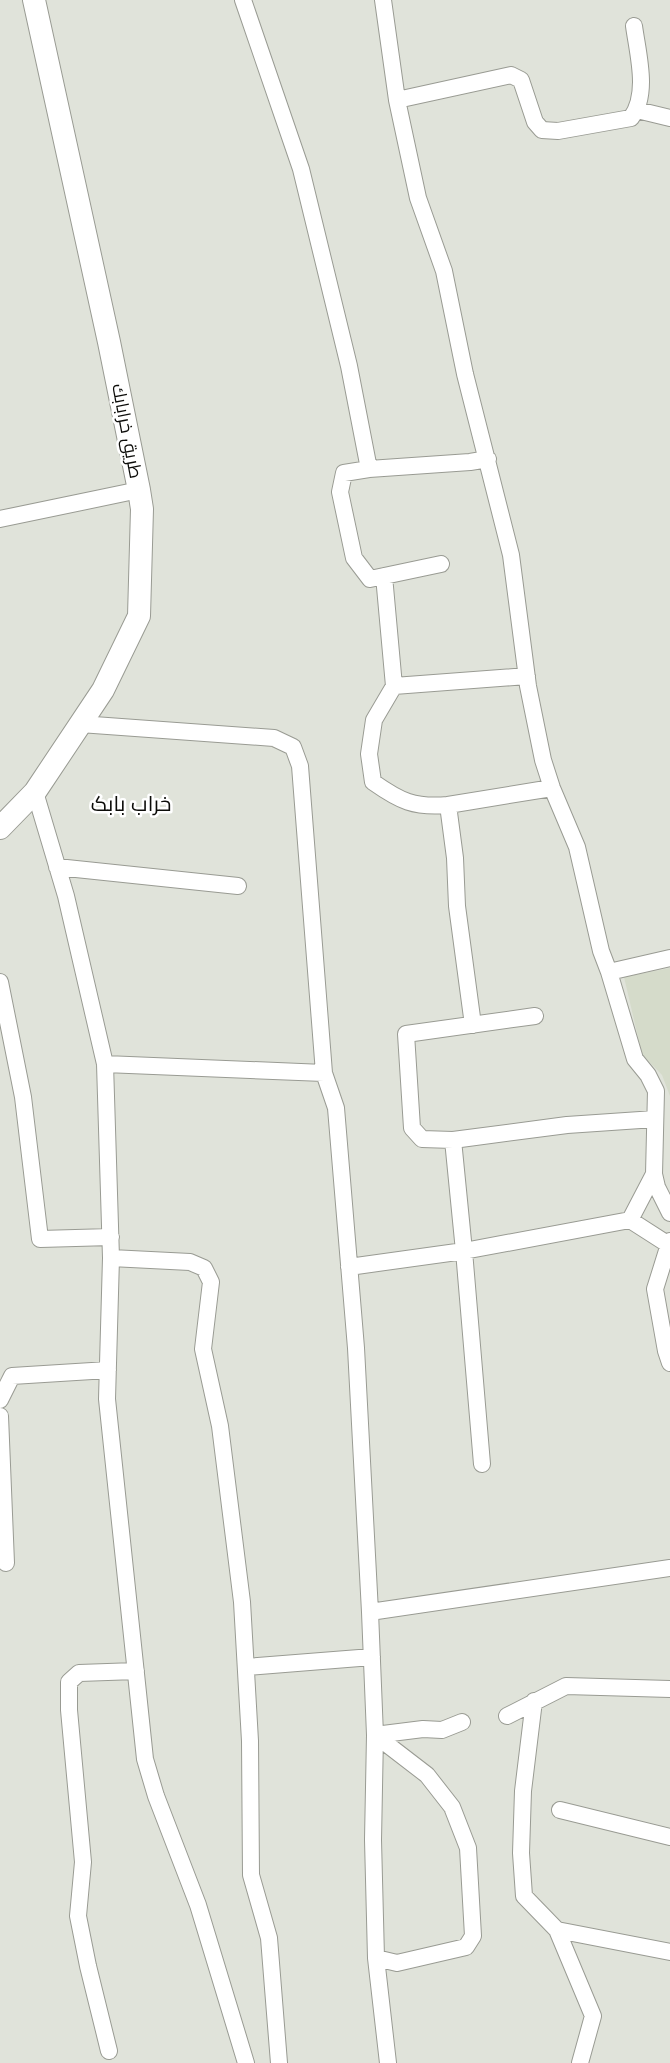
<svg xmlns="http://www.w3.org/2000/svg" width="670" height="2063" font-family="Helvetica,Cairo,sans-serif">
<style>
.built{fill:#d5dbca}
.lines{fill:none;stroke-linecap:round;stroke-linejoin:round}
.street-casing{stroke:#999b93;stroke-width:18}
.secondary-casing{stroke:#999b93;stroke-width:24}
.street{stroke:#fff;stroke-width:16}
.secondary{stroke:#fff;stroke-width:22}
.labels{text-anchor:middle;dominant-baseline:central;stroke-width:5;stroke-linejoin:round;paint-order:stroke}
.street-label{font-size:18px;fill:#0c0c09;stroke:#fff}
.quarter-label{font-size:21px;fill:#0c0c09;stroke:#fff}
</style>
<rect width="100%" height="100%" fill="#e0e3da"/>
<!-- built -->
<path class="built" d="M670,968V1096L662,1075L642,1054L624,977Z"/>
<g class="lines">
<!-- street casing -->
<g class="street-casing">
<path id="street" d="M243,0L301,169L349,366L369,469L470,462L488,459
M383,0L397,100L418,198L444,271L465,374L511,555L528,686L543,760L552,788L577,847L601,951L609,972L635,1059L648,1075L656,1091L654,1174L657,1187L670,1213
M397,100L511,75L521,80L535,122L542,130L558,131L631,118C649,94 638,55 634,26
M637,110L670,118
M369,469L344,473L340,492L354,558L370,579L441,564
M0,519L139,490
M384,576L394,686
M80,724L274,738L293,747L300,766L324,1073L336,1108L356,1348L370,1612L375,1735L373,1840L376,1958L388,2063
M35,792L66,896L105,1064L111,1258L107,1399L145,1759L156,1796L198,1905L246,2063
M448,805L552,788
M57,867L238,886
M609,972L670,958
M0,982L23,1097L40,1239L111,1237
M473,1025L457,906L455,858L448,805C414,808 400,801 373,782L369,754L374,720L394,686L527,676
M105,1064L324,1073
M453,1140L422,1139L412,1128L406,1034L535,1016
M630,1220L654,1174
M670,1241L655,1289L666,1351L670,1363
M111,1258L190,1262L204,1268L211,1282L203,1349L220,1426L242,1602L250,1741L251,1875L269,1938L279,2063
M349,1267L464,1251L453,1140L567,1125L655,1119
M0,1400L12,1376L108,1370
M0,1416L6,1563
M482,1464L464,1251L630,1220L669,1245
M370,1612L670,1568
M246,1667L372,1657
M534,1701L523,1791L521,1853L524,1896L557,1930L670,1952
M507,1716L566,1686L670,1689
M560,1810L670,1837
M557,1930L593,2016L580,2063
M376,1958L397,1963L466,1947L473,1936L468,1848L452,1807L427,1775L375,1735L423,1729L442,1730L462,1722
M109,2051L88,1966L78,1916L83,1862L69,1710V1682L79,1673L136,1671"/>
</g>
<!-- secondary casing -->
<g class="secondary-casing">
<path id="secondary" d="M0,828L35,792L103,690L139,616L142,509L139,490L109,342L34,0"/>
</g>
<!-- street -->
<use href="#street" class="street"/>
<!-- secondary -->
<use href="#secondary" class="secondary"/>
</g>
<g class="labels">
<!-- street labels -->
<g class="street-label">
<text transform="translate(127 431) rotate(79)">طريق خرابابك</text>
</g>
<!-- quarter labels -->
<g class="quarter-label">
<text x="131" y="803">خراب بابک</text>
</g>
</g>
</svg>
